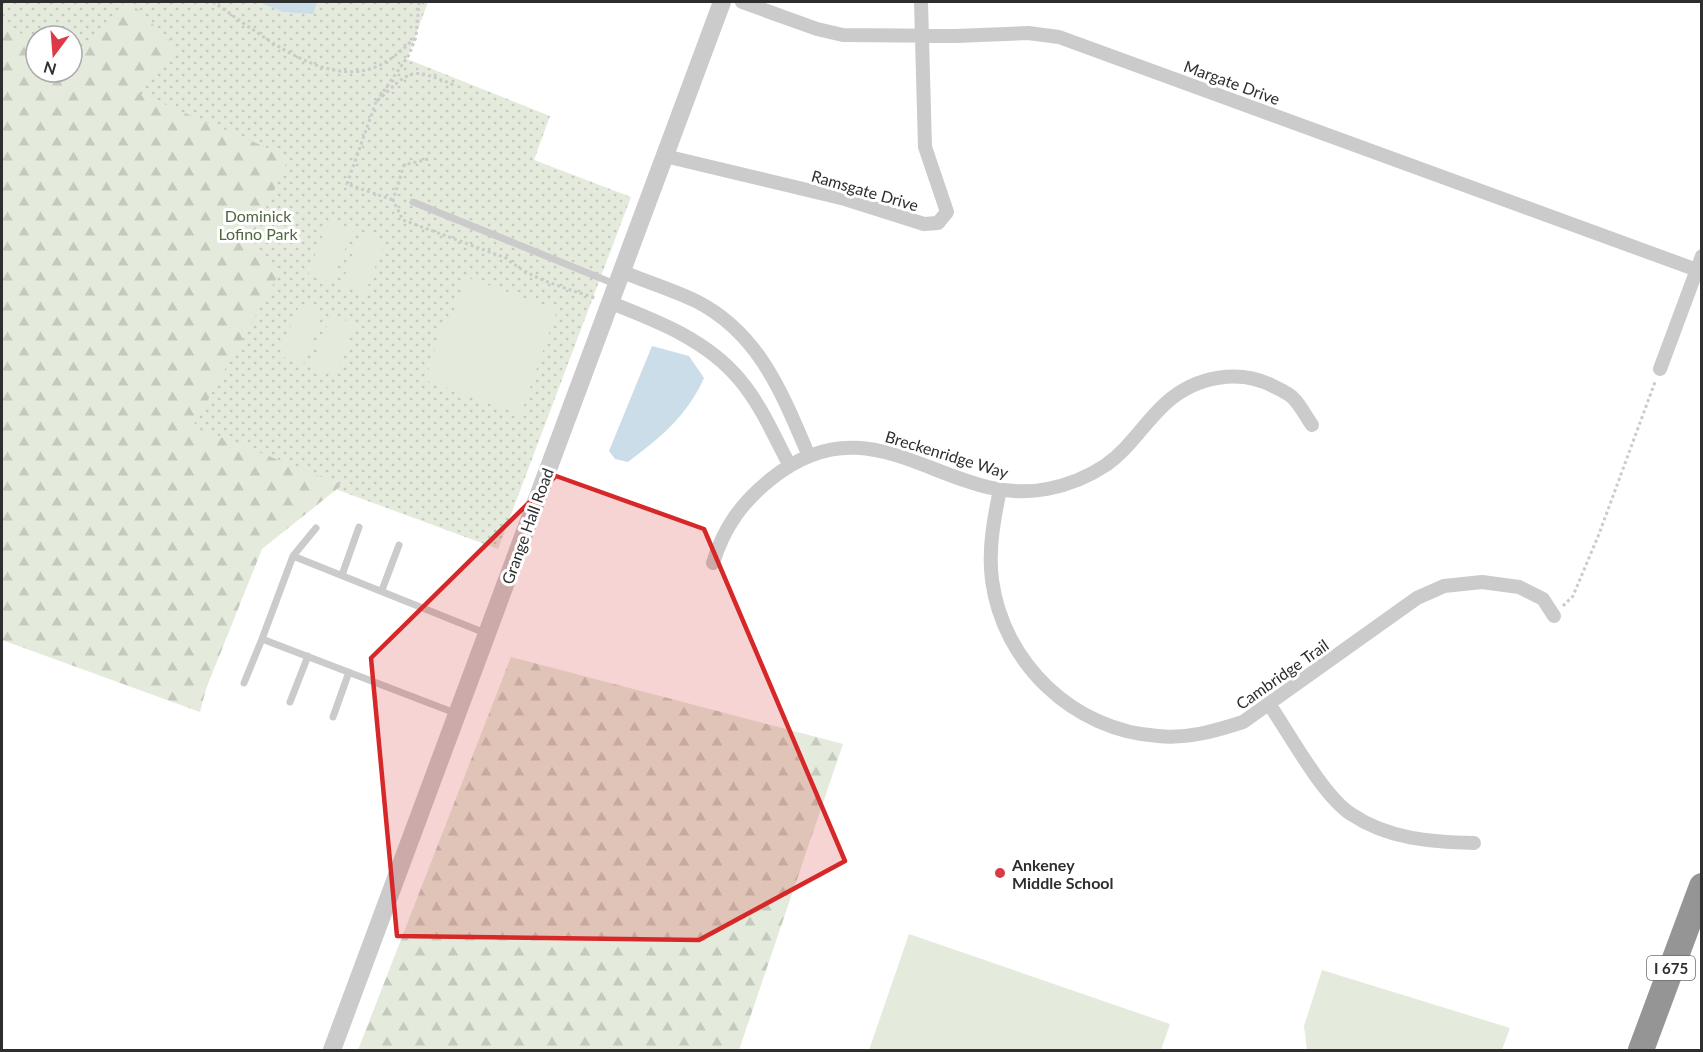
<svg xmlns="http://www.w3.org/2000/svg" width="1703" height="1052" font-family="Lato,sans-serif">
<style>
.grass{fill:url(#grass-dots);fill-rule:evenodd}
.forest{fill:url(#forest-firs)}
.garden{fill:#e4ebdc}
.water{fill:#cadde9}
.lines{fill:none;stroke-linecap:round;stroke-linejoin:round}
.path{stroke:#cbcbcb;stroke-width:3;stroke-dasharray:3 3;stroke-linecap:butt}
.service{stroke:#cbcbcb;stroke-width:7}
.minor{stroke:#cbcbcb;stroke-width:14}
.tertiary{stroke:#cbcbcb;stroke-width:18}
.motorway{stroke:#959595;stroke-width:26}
.marked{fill:#d62828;fill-opacity:0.2;stroke:#d62828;stroke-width:4.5;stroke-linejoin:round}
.poi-dot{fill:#db3a46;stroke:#fff;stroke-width:2}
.labels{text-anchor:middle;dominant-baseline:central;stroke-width:6;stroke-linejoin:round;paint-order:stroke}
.shield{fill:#fff;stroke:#6d6d6d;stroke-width:1.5}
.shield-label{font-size:15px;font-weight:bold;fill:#2e2e2e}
.street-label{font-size:16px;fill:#2e2e2e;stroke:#fff}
.park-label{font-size:16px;fill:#51673e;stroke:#fff}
.poi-label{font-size:16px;font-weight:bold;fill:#2e2e2e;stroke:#fff;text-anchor:start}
</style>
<defs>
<pattern id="grass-dots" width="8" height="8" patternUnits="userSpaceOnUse" patternTransform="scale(1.5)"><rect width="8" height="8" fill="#e4ebdc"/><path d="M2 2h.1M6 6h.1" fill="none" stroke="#c4cabd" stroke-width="1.8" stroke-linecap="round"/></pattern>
<pattern id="forest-firs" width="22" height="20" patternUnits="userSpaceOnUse" patternTransform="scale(1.5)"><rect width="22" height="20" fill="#e4ebdc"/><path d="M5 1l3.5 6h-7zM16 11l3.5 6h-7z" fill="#c4cabd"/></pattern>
</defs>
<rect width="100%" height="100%" fill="#fff"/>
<!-- grass -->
<path class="grass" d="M2,2H428L407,59L550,116L534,160L631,197L498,549L2,366ZM36,36H72V72H36Z"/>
<!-- forest -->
<path class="forest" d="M125,2H130L176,47L138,93L289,157L252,239L278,276L193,426L342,485L262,549L206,689L200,712L2,640V24L36,41V72H72V59Z
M511,657L843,744L739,1050H358Z"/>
<!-- garden -->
<path class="garden" d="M329,220L353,230L332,282L308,273Z
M361,232L385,241L365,294L341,285Z
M466,277L557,310L521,414L425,380L442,327L454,310Z
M300,303L323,312L303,365L279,355Z
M331,315L355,324L335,377L311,367Z
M909,934L1170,1024L1161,1050H869Z
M1322,970L1510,1028L1502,1050H1307L1304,1026Z"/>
<!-- water -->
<path class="water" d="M259,2H317L313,14L283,12Z
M652,346L689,356L704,378C687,416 660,438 628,462L615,459L609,451Z"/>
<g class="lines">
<!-- path -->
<path class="path" d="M213,2C253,28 314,82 366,70C386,66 402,50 416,37
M419,2L416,37L409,55L376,102C412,70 408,66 454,85
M376,102L347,184L393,200
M428,159L404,165L393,200L403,220L506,258C532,280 563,287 595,298
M1563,606L1573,596L1599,534L1655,382"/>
<!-- service -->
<path class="service" d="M413,202L615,284
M293,556L316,528
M342,575L359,527
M382,590L399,545
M244,683L262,639
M290,702L308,656
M455,713L262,639L293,556L485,633
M333,717L349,672"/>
<!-- minor -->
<path class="minor" d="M742,2L817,29L843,35L956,36L1028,33L1059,37L1697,270
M665,156L845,199L924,224L938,223L947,212L925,147L921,2
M623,272C647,282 673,290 696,301C759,333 782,393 808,454
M611,303C657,321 707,340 740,380C761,405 774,436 789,464
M1660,369L1702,256
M1000,489C994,519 988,549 992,580C1003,663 1074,731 1158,736C1188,739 1215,731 1243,722L1417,598L1444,586L1482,582L1519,587L1543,599L1554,616
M713,563C724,527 742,502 771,479C875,395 947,509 1047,489C1068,485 1088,477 1106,465C1130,448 1144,423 1166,403C1196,376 1240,368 1275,387C1281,390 1290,394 1294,399C1301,406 1306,417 1312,425
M1269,704C1289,733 1323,796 1351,814C1388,839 1431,842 1474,843"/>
<!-- tertiary -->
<path class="tertiary" d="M332,1050L722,2"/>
<!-- motorway -->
<path class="motorway" d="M1641,1050L1702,886"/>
</g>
<!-- marked area -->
<path class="marked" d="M556,476L704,529L845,861L699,940L397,936L371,658Z"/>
<!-- markers -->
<circle class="poi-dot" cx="1000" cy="873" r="6"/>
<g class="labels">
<!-- shield labels -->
<rect class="shield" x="1647" y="956" width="48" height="24" rx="4.5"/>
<g class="shield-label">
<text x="1671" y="968">I 675</text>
</g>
<!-- street labels -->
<g class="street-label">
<text transform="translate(1232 82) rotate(20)">Margate Drive</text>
<text transform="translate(865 190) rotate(16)">Ramsgate Drive</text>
<text transform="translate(947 454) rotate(17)">Breckenridge Way</text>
<text transform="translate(527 526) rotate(-70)">Grange Hall Road</text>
<text transform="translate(1282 674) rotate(-35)">Cambridge Trail</text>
</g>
<!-- park labels -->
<g class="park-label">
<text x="258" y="215">Dominick<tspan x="258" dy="18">Lofino Park</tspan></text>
</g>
<!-- poi labels -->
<g class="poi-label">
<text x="1012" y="864">Ankeney<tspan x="1012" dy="18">Middle School</tspan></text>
</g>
</g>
<!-- border -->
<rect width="1703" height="1052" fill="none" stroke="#2e2e2e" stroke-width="6"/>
<!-- north arrow -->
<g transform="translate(54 54) rotate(196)"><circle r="28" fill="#ffffff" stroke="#ababab" stroke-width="1.5"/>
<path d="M0-4.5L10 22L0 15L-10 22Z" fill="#db3a46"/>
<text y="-9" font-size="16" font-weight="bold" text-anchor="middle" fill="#2e2e2e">N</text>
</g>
</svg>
